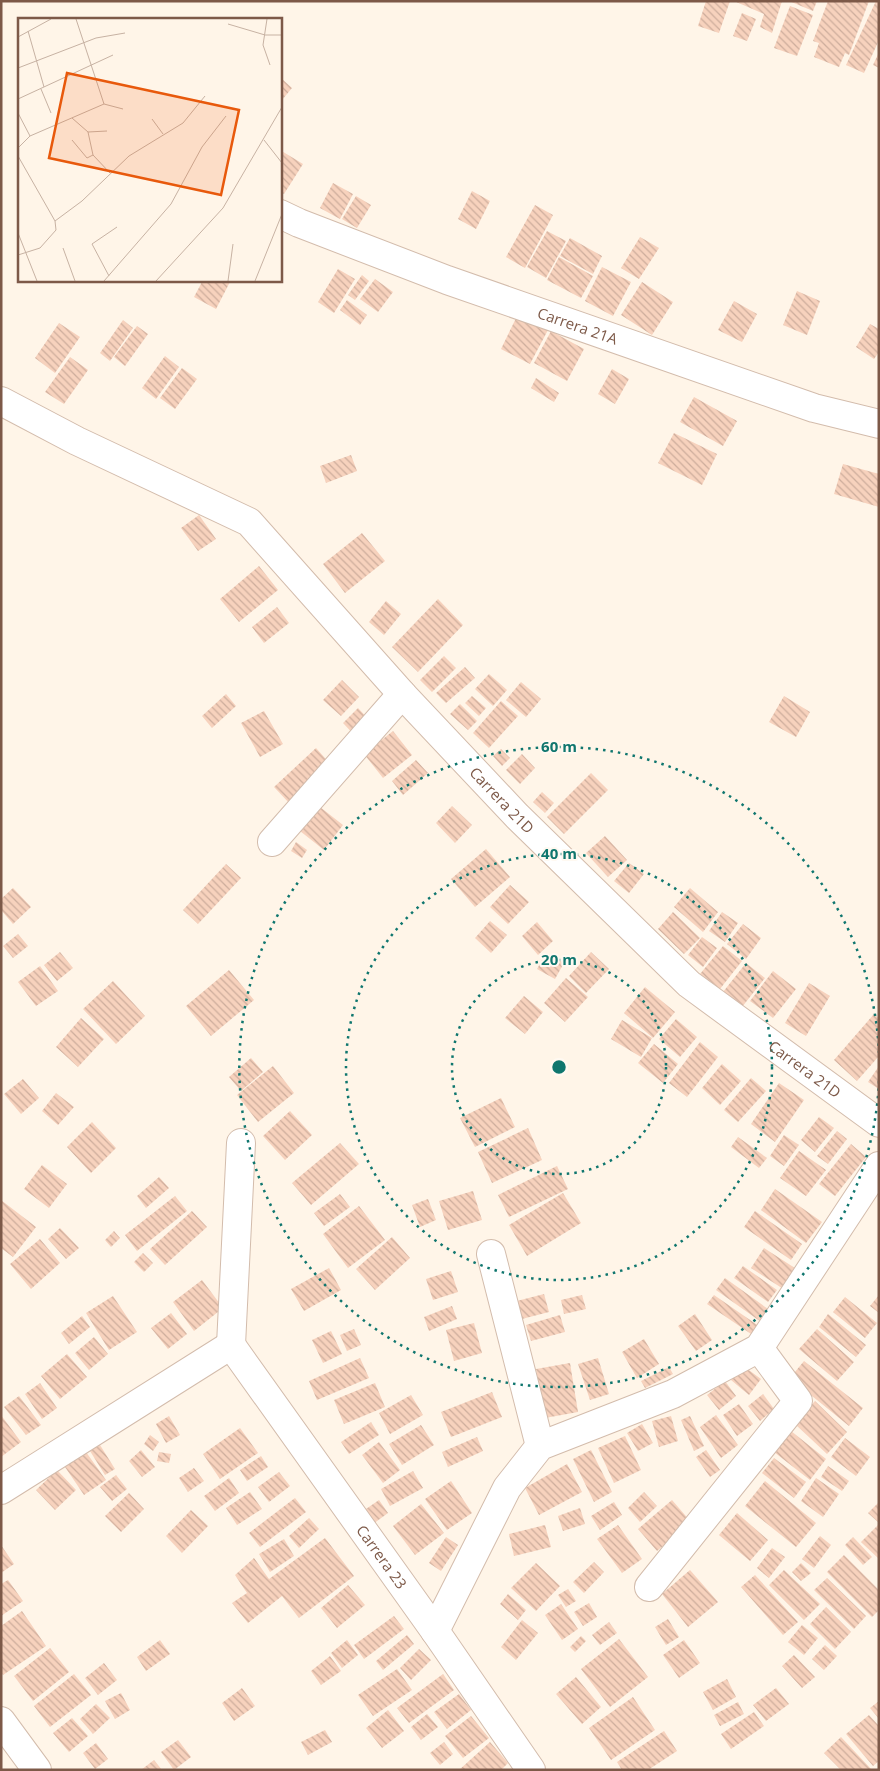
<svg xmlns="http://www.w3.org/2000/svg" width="880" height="1771" font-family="'Open Sans',sans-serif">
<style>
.building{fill:url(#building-back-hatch)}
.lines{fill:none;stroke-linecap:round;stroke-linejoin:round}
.minor-casing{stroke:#d3bcac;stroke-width:30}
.minor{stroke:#fff;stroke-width:28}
.ring{fill:none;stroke:#0f766e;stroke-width:2.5;stroke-dasharray:2.5 5}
.labels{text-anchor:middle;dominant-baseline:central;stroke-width:4;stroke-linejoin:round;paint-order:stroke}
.street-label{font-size:15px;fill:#7d5948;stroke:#fff9f1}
.inset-road{fill:none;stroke:#c7b2a3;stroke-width:1}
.view{fill:#e8590c;fill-opacity:0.15;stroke:#e8590c;stroke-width:2.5}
.inset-edge{fill:none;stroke:#7d5948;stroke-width:2.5}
.centre{fill:#0f766e;stroke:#fff9f1;stroke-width:2.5}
.ring-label{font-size:15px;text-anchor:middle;font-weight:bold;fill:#0f766e;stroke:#fff9f1;stroke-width:4;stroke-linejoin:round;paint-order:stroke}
</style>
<defs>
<pattern id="building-back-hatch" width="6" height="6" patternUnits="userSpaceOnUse" patternTransform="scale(1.25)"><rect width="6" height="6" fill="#f7d2bd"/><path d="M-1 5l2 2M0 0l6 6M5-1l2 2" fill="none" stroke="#cdad9c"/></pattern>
</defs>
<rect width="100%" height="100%" fill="#fff5e8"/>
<!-- building -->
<path class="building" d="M706,1H730L719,33L698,26Z
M734,1H782L772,33L760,27L764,14Z
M789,1H817L813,11Z
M828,1H869L849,55L845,53L839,67L814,57L819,43L813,41Z
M876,1H879V40L864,73L846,65Z
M790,6L813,15L797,56L774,48Z
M742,13L756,19L747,41L733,36Z
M879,52V68L873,65Z
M280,77L292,88L282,100L280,99Z
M280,150L303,164L284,194L280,191Z
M333,183L353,194L340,219L320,208Z
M472,191L490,201L476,229L458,219Z
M356,196L371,205L357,228L342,219Z
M535,205L553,215L525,268L506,257Z
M547,231L566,241L546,278L527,267Z
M640,237L659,248L639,279L621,268Z
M570,238L602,256L593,274L560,256Z
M559,257L593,276L581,298L547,280Z
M602,267L631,282L613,316L585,301Z
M338,269L355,279L334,313L318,302Z
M362,275L369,281L355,300L348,295Z
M375,279L393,292L378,312L360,299Z
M203,280H231L216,309L194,297Z
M642,282L673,302L652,335L621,315Z
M797,291L820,301L807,335L783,325Z
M347,300L367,315L360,325L340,310Z
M734,301L757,314L742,342L718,330Z
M518,314L548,330L530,364L501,349Z
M123,320L133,328L110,361L100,353Z
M59,323L80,337L55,373L35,358Z
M870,324L879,329V352L874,359L856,347Z
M137,326L148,334L125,366L114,357Z
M551,331L584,349L567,381L534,363Z
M165,356L179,367L156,399L142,388Z
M70,357L88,370L64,404L45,392Z
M182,368L197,379L175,409L160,398Z
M612,369L629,379L615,404L598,394Z
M536,378L559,393L554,402L531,388Z
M694,397L737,421L723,446L680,422Z
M674,433L717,454L702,485L658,463Z
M351,455L357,471L326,483L320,466Z
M843,464L879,474V507L834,494Z
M199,515L216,539L198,551L181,528Z
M362,533L385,561L345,593L323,564Z
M259,566L278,590L239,622L220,599Z
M438,599L463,625L418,672L392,647Z
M386,601L401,614L384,635L369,622Z
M277,607L289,623L264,643L252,627Z
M444,656L456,668L432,692L420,680Z
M465,667L475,678L446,703L436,693Z
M489,674L507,690L493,706L475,689Z
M342,680L359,697L341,716L323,700Z
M521,682L541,699L526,717L506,700Z
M226,694L236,706L212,728L202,716Z
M472,696L486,708L479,716L465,703Z
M784,696L810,712L796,737L769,722Z
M501,701L518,716L489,748L473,733Z
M460,704L477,721L468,730L450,714Z
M358,708L372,723L357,738L343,723Z
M264,711L283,744L260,757L241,723Z
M393,731L412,755L383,778L364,754Z
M316,748L332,766L290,804L274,787Z
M501,749L510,758L502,766L493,756Z
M522,754L535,768L520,784L506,770Z
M416,760L428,773L403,795L392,781Z
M591,773L608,790L564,834L547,817Z
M542,792L554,803L545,813L533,802Z
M452,806L472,825L455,843L436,823Z
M320,807L343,825L324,850L300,831Z
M605,836L627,860L608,877L586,853Z
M296,842L307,850L302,858L291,851Z
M486,849L510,877L475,907L451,879Z
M629,863L644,874L629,893L614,881Z
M226,864L241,878L198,924L183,910Z
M510,885L529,902L508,924L490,907Z
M13,888L31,907L13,924L1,910V899Z
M690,888L718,912L703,932L674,907Z
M673,912L700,938L684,954L658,929Z
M722,912L738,923L725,942L709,931Z
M490,921L507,935L491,953L475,938Z
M537,922L553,941L538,955L522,936Z
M743,924L761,938L746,959L727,944Z
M18,934L28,946L13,958L3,946Z
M702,937L717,948L703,967L688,955Z
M723,946L742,961L720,989L700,974Z
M60,952L73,968L57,981L44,965Z
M591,952L609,969L586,993L569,976Z
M546,953L564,963L555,979L537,969Z
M746,963L765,978L742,1007L723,992Z
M40,966L58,991L36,1006L18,982Z
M229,970L254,1000L211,1036L186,1006Z
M773,971L796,989L773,1018L750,1001Z
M566,978L588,997L565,1022L544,1003Z
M113,981L145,1016L116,1044L83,1009Z
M809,983L830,996L806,1036L785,1023Z
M645,987L675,1012L653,1038L624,1013Z
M524,996L543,1012L525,1034L505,1018Z
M874,1014L879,1018V1056L857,1081L834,1060Z
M81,1018L104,1039L78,1067L56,1047Z
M676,1019L697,1037L680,1057L659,1039Z
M622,1020L652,1038L641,1057L611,1039Z
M700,1042L718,1057L687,1097L669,1083Z
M654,1044L678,1064L663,1083L638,1063Z
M251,1058L263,1072L241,1091L229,1077Z
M722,1064L741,1081L720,1105L702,1088Z
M273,1066L294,1093L258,1122L237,1095Z
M879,1066V1089L868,1082Z
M751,1078L766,1091L738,1122L724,1110Z
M23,1079L39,1098L21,1114L4,1094Z
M779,1083L804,1100L775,1142L751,1124Z
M56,1093L74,1107L58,1125L42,1111Z
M501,1098L515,1127L475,1147L460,1118Z
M290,1111L312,1135L285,1160L263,1136Z
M819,1117L834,1128L815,1152L801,1140Z
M92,1122L116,1148L91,1173L67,1147Z
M528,1128L542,1160L492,1183L478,1152Z
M837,1131L847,1139L828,1164L817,1156Z
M784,1135L799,1145L784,1166L770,1156Z
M738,1137L767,1158L759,1168L731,1147Z
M340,1143L359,1164L311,1205L292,1183Z
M851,1144L866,1157L835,1196L819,1184Z
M799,1151L826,1170L806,1196L780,1178Z
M42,1165L67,1184L49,1208L24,1189Z
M557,1166L568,1189L509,1217L498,1195Z
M159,1177L169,1188L146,1208L137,1196Z
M775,1189L822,1222L806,1243L761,1210Z
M473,1191L482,1220L448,1230L439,1201Z
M563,1193L581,1223L527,1256L509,1225Z
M340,1194L350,1207L324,1226L314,1213Z
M175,1196L187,1211L137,1251L125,1235Z
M428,1199L436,1220L420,1227L412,1205Z
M1,1200L36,1227L13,1257L1,1248Z
M359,1206L385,1240L348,1268L323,1234Z
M192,1211L207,1227L165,1265L150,1249Z
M755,1211L802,1244L791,1260L744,1227Z
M60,1228L79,1248L66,1259L48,1239Z
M114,1231L120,1238L111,1247L105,1240Z
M392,1237L410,1258L375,1290L356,1269Z
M40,1239L60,1263L31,1289L10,1264Z
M764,1248L801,1272L788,1292L751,1268Z
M143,1253L153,1263L144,1272L134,1262Z
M743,1266L777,1290L768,1302L734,1278Z
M329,1268L341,1290L304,1311L291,1289Z
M451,1271L458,1292L433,1300L426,1279Z
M725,1278L775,1314L767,1326L716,1290Z
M202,1280L223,1308L194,1331L173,1302Z
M544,1294L549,1312L518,1320L513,1302Z
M582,1295L586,1309L564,1314L561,1300Z
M714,1295L763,1329L757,1338L707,1304Z
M879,1295V1313L870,1306Z
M113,1296L137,1332L109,1350L86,1313Z
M845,1297L877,1323L865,1338L833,1312Z
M452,1306L457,1319L429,1331L424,1317Z
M171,1313L187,1334L168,1349L151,1328Z
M695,1314L712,1340L696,1351L678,1326Z
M828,1314L866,1345L856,1357L819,1327Z
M560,1315L565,1332L531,1341L526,1325Z
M82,1316L90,1327L69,1344L61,1333Z
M474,1323L482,1353L454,1361L446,1330Z
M354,1329L361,1345L347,1351L340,1335Z
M817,1329L854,1362L837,1381L799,1349Z
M331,1331L342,1354L323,1363L312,1340Z
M94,1337L108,1354L89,1370L75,1353Z
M644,1339L659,1364L637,1378L622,1352Z
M67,1354L87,1377L60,1399L41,1376Z
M360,1358L369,1378L317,1400L309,1381Z
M598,1358L609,1394L590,1400L578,1364Z
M804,1361L863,1408L849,1426L790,1378Z
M570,1363L578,1412L545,1418L536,1369Z
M742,1365L761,1379L749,1395L731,1380Z
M669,1367L673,1374L645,1388L641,1381Z
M725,1381L736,1396L719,1410L707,1395Z
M40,1383L57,1408L42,1419L25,1394Z
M375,1383L385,1407L344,1424L334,1400Z
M492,1392L502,1417L451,1437L441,1412Z
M763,1394L774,1409L760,1421L748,1406Z
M411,1395L423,1415L390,1434L379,1413Z
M19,1396L41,1425L26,1435L4,1407Z
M815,1401L847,1432L827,1454L794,1423Z
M739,1404L753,1424L737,1436L723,1415Z
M1,1415L21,1442L1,1457Z
M716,1415L738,1445L721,1458L700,1427Z
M169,1416L180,1435L166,1443L156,1424Z
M671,1416L678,1441L659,1447L652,1421Z
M690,1416L704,1446L694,1451L681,1420Z
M371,1422L379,1435L349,1454L341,1442Z
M642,1424L653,1443L638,1451L627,1433Z
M421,1425L434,1445L402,1465L389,1444Z
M240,1428L258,1453L220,1479L203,1454Z
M791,1431L826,1459L810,1480L774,1452Z
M150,1435L159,1442L153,1451L144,1444Z
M625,1436L641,1470L614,1483L598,1448Z
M477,1437L483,1451L448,1467L442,1452Z
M845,1438L870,1457L856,1476L831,1457Z
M379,1442L400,1470L383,1483L362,1455Z
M100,1445L115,1469L105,1475L90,1451Z
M141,1450L155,1467L142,1477L129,1461Z
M591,1450L612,1492L594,1502L573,1459Z
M706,1450L720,1470L710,1477L696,1457Z
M86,1452L106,1480L84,1495L65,1467Z
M159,1452L171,1454L169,1463L157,1461Z
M261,1456L268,1467L247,1481L240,1470Z
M774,1458L806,1482L794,1498L762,1473Z
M567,1464L582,1492L539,1515L525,1488Z
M828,1466L849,1481L842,1491L821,1477Z
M194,1468L204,1481L188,1492L179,1478Z
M57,1470L76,1490L55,1510L36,1490Z
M413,1471L423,1488L390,1506L381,1489Z
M279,1472L290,1486L269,1502L258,1487Z
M116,1475L127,1489L112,1501L100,1487Z
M229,1478L239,1493L215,1511L204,1496Z
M816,1478L839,1494L823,1517L801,1501Z
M451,1481L472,1513L447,1530L425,1499Z
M765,1481L816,1523L796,1547L745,1506Z
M250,1492L262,1509L237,1525L226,1508Z
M644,1492L657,1506L640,1522L628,1508Z
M129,1493L144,1509L121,1532L105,1516Z
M295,1498L306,1512L260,1547L249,1533Z
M379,1500L388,1513L373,1524L363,1511Z
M672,1500L691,1522L657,1551L638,1529Z
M614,1502L622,1515L600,1530L591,1516Z
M879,1502V1523L868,1513Z
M421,1504L444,1533L415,1555L393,1526Z
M580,1508L585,1524L563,1531L558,1516Z
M191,1510L208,1526L182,1553L166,1536Z
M737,1513L768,1540L750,1561L719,1535Z
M309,1518L319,1529L299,1548L289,1536Z
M545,1525L551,1547L514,1556L509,1534Z
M618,1525L642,1559L622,1573L597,1539Z
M878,1525L879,1526V1559L861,1542Z
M820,1536L831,1545L814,1568L802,1559Z
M446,1537L458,1545L441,1571L429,1563Z
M853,1537L872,1557L863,1565L845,1545Z
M325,1538L354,1576L299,1618L282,1596L248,1623L232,1603L247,1593L235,1575L254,1558L269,1579Z
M284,1539L294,1556L270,1572L259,1554Z
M1,1545L14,1564L1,1573Z
M772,1548L785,1557L769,1578L757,1568Z
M844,1555L879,1590V1610L872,1617L827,1572Z
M594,1562L604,1572L584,1593L573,1582Z
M536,1563L560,1586L536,1611L511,1588Z
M801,1563L811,1573L801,1581L792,1572Z
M690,1570L718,1602L688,1627L662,1594Z
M784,1570L820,1604L804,1620L769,1585Z
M755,1575L798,1622L783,1635L741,1587Z
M827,1578L866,1616L854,1629L814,1590Z
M8,1580L23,1601L1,1616V1584Z
M348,1585L365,1605L337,1628L321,1608Z
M568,1589L576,1601L566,1607L558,1595Z
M508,1594L526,1610L518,1620L500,1604Z
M589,1603L597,1617L583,1626L574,1612Z
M561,1604L578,1629L562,1640L545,1615Z
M826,1607L851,1632L835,1649L810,1624Z
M22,1611L46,1646L3,1675L1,1672V1626Z
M394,1616L404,1629L364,1659L354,1645Z
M668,1619L679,1637L666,1645L655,1627Z
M522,1620L538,1633L516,1660L501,1647Z
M609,1622L617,1633L600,1645L592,1635Z
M802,1625L818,1638L804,1655L788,1642Z
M407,1635L414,1644L383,1670L376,1661Z
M581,1636L586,1641L575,1652L570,1647Z
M619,1639L648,1677L610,1707L581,1669Z
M160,1640L170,1654L146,1671L137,1657Z
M347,1640L358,1655L342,1668L331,1653Z
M684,1640L700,1663L679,1678L663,1655Z
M825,1645L837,1656L824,1670L812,1659Z
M50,1648L69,1672L33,1701L14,1676Z
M419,1649L431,1660L411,1680L400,1668Z
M794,1655L815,1677L802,1688L782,1666Z
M330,1656L341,1671L321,1685L311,1671Z
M104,1663L117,1680L98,1695L85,1678Z
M397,1669L412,1690L373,1716L358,1695Z
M74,1674L91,1695L50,1727L34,1706Z
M443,1674L454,1690L409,1723L397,1708Z
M576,1677L601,1707L582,1724L556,1694Z
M727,1679L736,1697L713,1710L703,1692Z
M242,1688L255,1706L234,1721L222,1703Z
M776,1688L789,1704L766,1721L753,1705Z
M121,1693L130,1710L115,1719L105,1701Z
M459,1694L471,1710L447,1729L434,1712Z
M633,1697L655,1730L611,1760L589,1728Z
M879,1701V1719L870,1708Z
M738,1702L744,1714L720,1726L714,1715Z
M96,1704L110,1718L93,1734L80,1719Z
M388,1710L404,1731L382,1748L366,1728Z
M754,1712L764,1726L731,1749L721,1734Z
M427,1714L438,1727L421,1740L411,1727Z
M869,1715L879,1726V1761L873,1766L846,1734Z
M471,1716L489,1738L463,1758L445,1736Z
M72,1718L88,1736L69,1752L53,1733Z
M325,1730L332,1742L308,1755L301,1742Z
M664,1731L677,1751L648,1770H622L617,1762Z
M841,1737L872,1770H841L824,1753Z
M178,1740L191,1757L174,1770L161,1752Z
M444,1742L453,1754L440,1765L430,1753Z
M490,1742L508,1763L501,1770H459Z
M96,1743L108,1759L95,1769L83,1753Z
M154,1760L162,1770H141Z"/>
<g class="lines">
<!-- minor casing -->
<g class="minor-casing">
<g id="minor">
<path id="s1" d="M280,214L299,223L447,280L814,408L879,424"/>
<path id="s2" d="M1,401L77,441L249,522L402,694L517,816L689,984L879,1123"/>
<path d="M272,842L402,694"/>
<path d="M491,1254L540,1446"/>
<path id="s3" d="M231,1345L435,1631L531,1770"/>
<path d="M231,1345L241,1143"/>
<path d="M1,1490L231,1345"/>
<path d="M649,1587L798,1401L759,1348"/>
<path d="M435,1631L507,1488L540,1446L673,1394L759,1348L879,1166"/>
<path d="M1,1721L37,1770"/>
</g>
</g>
<!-- minor -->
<use href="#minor" class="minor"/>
</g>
<!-- distance rings -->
<g class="ring">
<circle cx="559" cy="1067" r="107"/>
<circle cx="559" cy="1067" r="213"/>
<path d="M879 1081A320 320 0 1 1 879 1053"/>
</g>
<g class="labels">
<!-- street labels -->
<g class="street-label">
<text stroke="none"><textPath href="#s1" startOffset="318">Carrera 21A</textPath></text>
<text stroke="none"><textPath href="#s2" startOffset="652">Carrera 21D</textPath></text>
<text stroke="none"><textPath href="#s2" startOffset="1058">Carrera 21D</textPath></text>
<text stroke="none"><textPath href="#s3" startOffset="260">Carrera 23</textPath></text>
</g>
</g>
<!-- overview -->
<g transform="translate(18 18)">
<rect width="264" height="264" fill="#fff5e8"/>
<path class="inset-road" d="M58,1L86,86M249,1L245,27L252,47M210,6L247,17H264M10,13L26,69M0,19L33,1M0,50L78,20L107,15M23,71L33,95M0,81L95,37M86,86L105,91M0,95L12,118M54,100L70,114L75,137L92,155M134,101L145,116M70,114L89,113M54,122L69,140L75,137M246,122L264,145M0,130L12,118L86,86M0,138L37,203M0,215L19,263M45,230L57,263M0,237L22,230L38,212L37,203L64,183L111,138L165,105L187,78M91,258L74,226L99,209M86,263L153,186L184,129L208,98M138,263L205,190L264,89M210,263L215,226M237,263L264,196"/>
<path class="view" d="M49,55L221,92L203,177L31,140Z"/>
<rect width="264" height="264" class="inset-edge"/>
</g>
<circle cx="559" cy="1067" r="8" class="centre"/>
<g class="ring-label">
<text x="559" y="752">60 m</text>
<text x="559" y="859">40 m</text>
<text x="559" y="965">20 m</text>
</g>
<!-- border -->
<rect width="880" height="1771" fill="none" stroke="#7d5948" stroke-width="5"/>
</svg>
